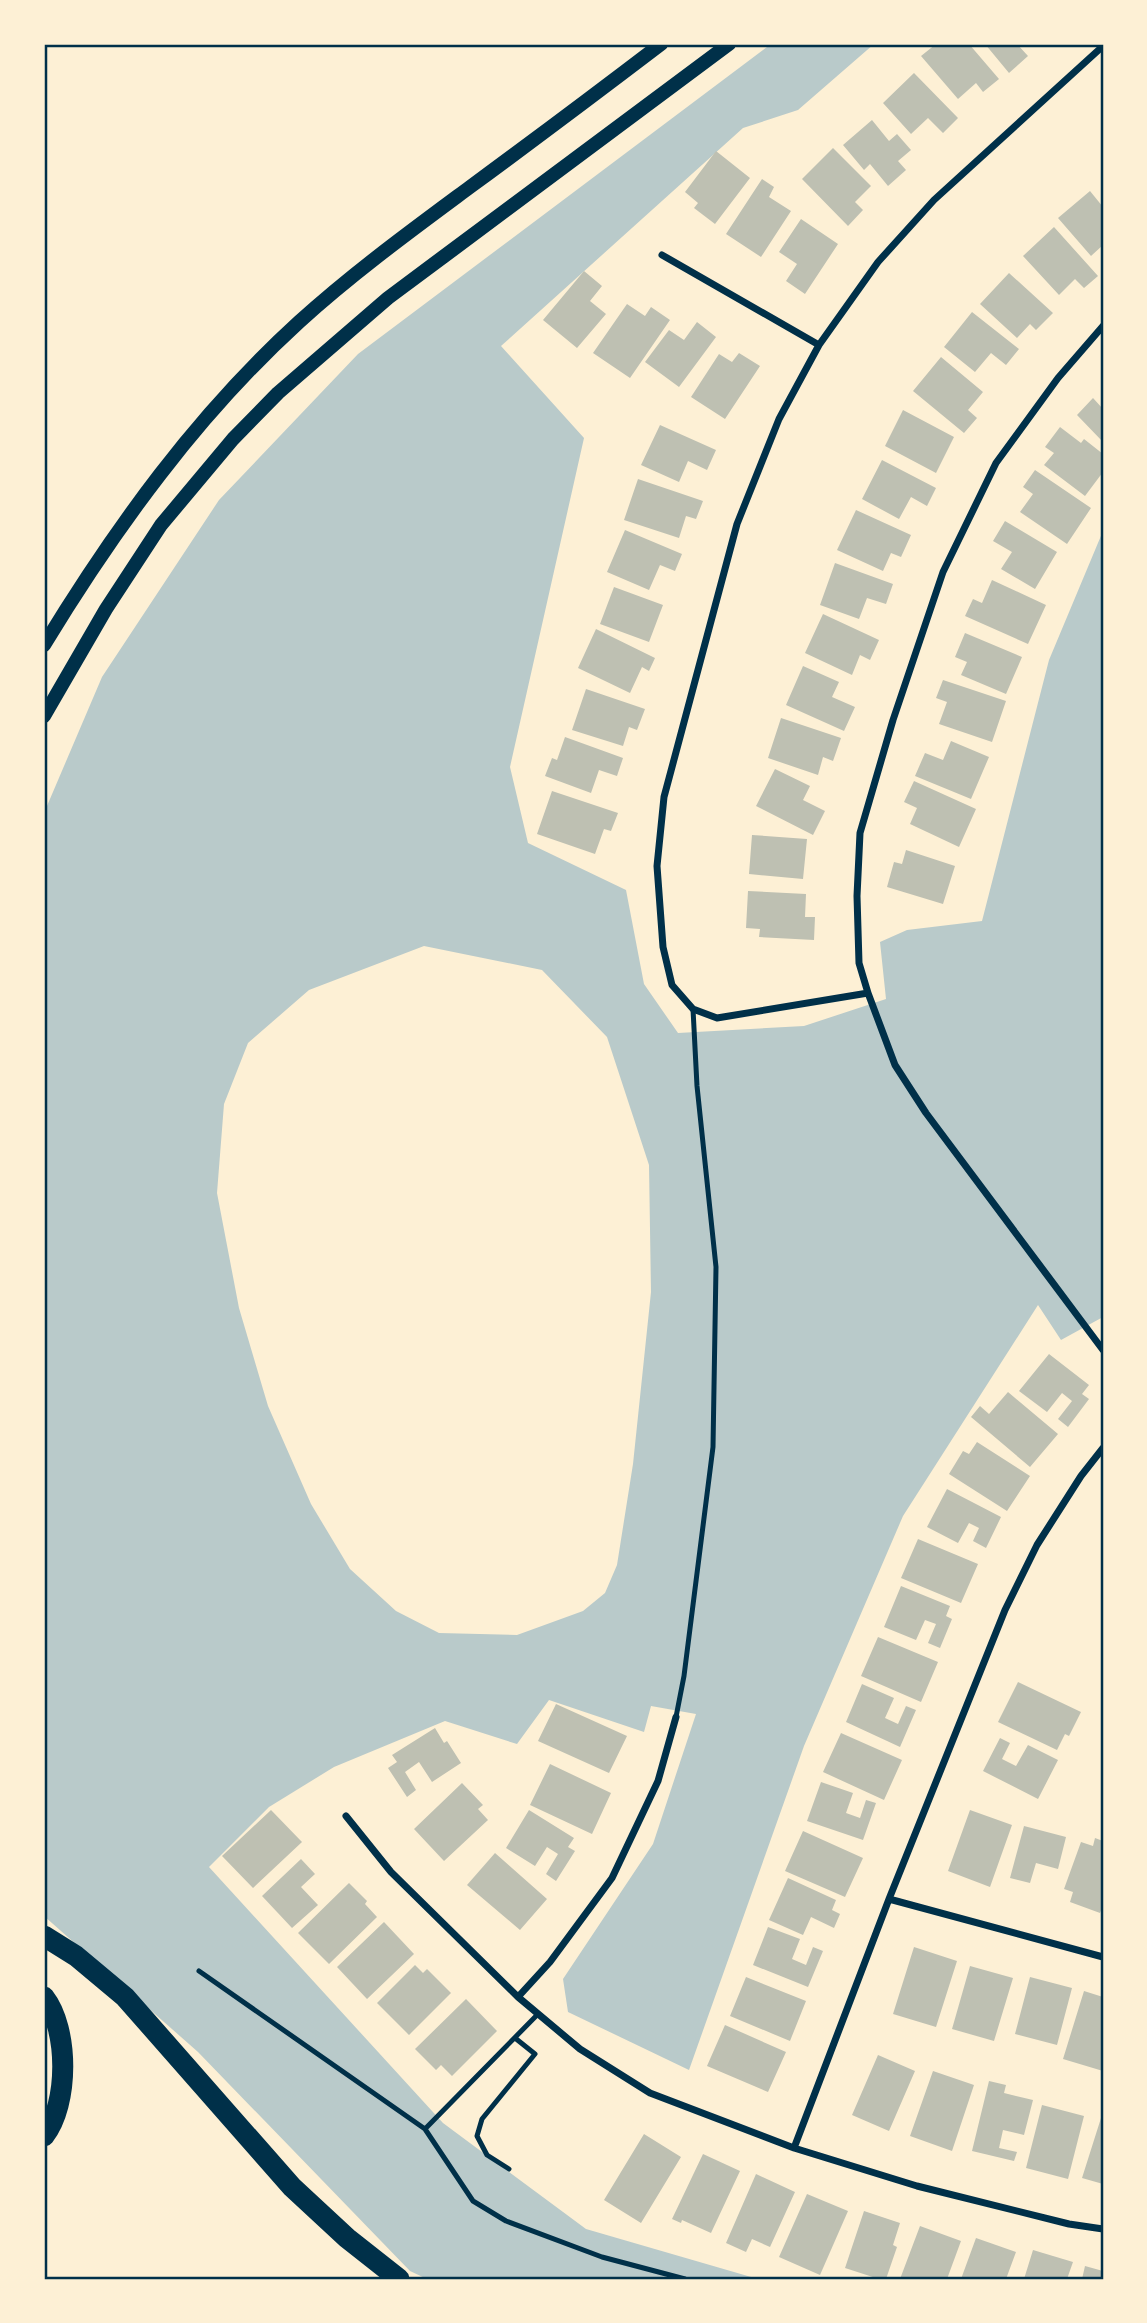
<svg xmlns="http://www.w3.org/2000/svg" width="1147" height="2323" font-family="Helvetica,sans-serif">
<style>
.green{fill:#b9caca;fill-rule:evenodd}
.building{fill:#bec0b2}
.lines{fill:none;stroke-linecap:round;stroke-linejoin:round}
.service{stroke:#003049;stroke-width:5}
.minor{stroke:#003049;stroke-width:7}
.secondary{stroke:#003049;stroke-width:14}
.motorway{stroke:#003049;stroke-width:21}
.neatline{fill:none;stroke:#003049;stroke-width:2.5}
</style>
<rect width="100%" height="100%" fill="#fdf0d5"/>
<!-- green -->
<path class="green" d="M771,44H874L798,110L743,128L501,346L584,438L510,767L528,843L626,890L644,984L678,1033L804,1026L886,999L880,942L907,930L982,921L1049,660L1103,531V1317L1061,1340L1038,1305L903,1516L804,1746L689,2070L568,2012L563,1979L653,1844L696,1714L651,1706L644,1732L549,1700L517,1744L445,1721L334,1767L269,1807L209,1867L443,2123L586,2229L758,2279H427L410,2271L198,2052L44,1916V813L102,677L219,500L358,354ZM424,946L542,970L607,1037L649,1165L651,1292L633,1464L617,1565L605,1593L583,1611L517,1635L439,1633L396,1611L350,1569L311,1504L268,1406L239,1308L217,1193L224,1104L248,1043L309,990Z"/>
<!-- building -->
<path class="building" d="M936,44H969L999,79L983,92L976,83L958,99L921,56Z
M985,44H1017L1028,56L1009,73Z
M914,73L958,118L943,133L928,118L911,134L883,103Z
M872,120L889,141L897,134L911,150L898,161L906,170L888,186L870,164L864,170L843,145Z
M833,148L871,186L855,202L863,210L848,226L802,179Z
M716,151L750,178L715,224L694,208L698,203L685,192Z
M762,179L774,187L769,197L791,211L761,257L726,234Z
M1090,191L1103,207V245L1091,256L1058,218Z
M801,219L838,244L805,294L786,281L797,264L779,252Z
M1054,227L1098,276L1084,288L1075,279L1059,295L1023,256Z
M584,271L602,286L590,301L606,314L577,348L543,320Z
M1009,273L1053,313L1036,330L1030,324L1017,338L980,304Z
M627,304L645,316L651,307L670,320L630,378L593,353Z
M972,312L1019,349L1006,365L991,353L975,372L944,347Z
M697,322L716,337L679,387L645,362L669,330L684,340Z
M739,353L760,366L725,419L691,397L719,354L732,362Z
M941,357L983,392L968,410L977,418L964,433L913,391Z
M1093,398L1103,409V442L1077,415Z
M903,410L954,437L936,473L885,446Z
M660,425L716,450L707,470L688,461L679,482L641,465Z
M1060,427L1081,443L1084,439L1103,454V472L1085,496L1044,465L1054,453L1045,447Z
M882,460L936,488L927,506L911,497L899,519L862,499Z
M1035,470L1091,508L1067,544L1020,512L1033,494L1023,487Z
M638,479L703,501L696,519L686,516L679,538L624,520Z
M856,510L911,535L901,557L891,553L883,571L837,550Z
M1005,521L1057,552L1035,589L1001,569L1012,552L993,541Z
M625,530L682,554L675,571L660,565L649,590L607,572Z
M835,563L893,584L886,604L867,598L859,619L820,605Z
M992,580L1046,605L1028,644L965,616L973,599L982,603Z
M614,587L663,605L649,642L600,624Z
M823,614L879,640L870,660L860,655L852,675L805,653Z
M596,629L655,658L649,671L642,667L630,693L578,668Z
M965,633L1022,657L1006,694L961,675L967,662L955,657Z
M803,666L839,682L832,697L855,707L844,731L786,705Z
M943,680L1006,701L992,742L939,724L947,702L936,698Z
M586,689L645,709L637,730L629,727L623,746L572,730Z
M781,718L841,738L833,761L823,757L818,775L768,758Z
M565,737L623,758L617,776L599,770L591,793L545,776L552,758L557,760Z
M951,741L989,757L971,799L915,776L925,753L943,760Z
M775,769L810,786L803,800L825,811L813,835L756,806Z
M914,781L976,809L959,847L910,824L917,808L904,802Z
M552,791L618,813L611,831L604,829L595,854L537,834Z
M752,835L807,839L803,879L749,874Z
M906,850L955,866L943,904L887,887L894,862L902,864Z
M748,891L806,894L805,917H815L814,940L759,937L760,929L746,928Z
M1049,1354L1089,1385L1082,1394L1089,1399L1068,1427L1058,1419L1072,1401L1062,1393L1047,1412L1019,1391Z
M1008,1392L1058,1434L1030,1467L971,1417L980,1406L989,1414Z
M977,1442L1030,1476L1007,1511L949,1474L963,1451L969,1454Z
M947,1489L1001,1517L986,1548L973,1541L979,1528L969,1523L958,1543L927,1527Z
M918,1539L978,1564L961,1603L901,1578Z
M901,1586L950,1606L946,1616L952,1619L940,1648L928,1643L936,1624L925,1620L916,1640L884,1627Z
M878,1637L938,1662L921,1702L861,1676Z
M1018,1682L1081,1712L1069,1736L1065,1734L1057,1750L998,1722Z
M862,1684L894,1698L885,1718L898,1724L906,1706L916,1710L900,1747L846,1722Z
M556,1704L627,1736L609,1773L538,1741Z
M435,1728L444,1743L447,1741L461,1763L432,1782L419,1762L405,1772L416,1790L407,1797L388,1768L397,1762L392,1755Z
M841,1733L902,1760L884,1800L823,1772Z
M1000,1738L1010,1743L1002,1759L1016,1766L1028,1745L1058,1760L1038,1799L983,1771Z
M550,1764L611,1793L592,1834L530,1805Z
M821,1782L853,1793L846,1813L860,1818L866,1800L876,1803L863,1840L807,1821Z
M462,1783L483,1805L478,1809L488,1820L444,1861L414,1829Z
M271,1810L302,1842L253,1888L222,1856Z
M529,1810L574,1838L568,1847L575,1851L556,1881L546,1874L558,1854L547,1847L535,1866L506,1848Z
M970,1810L1012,1825L990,1887L948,1871Z
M1024,1826L1066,1837L1058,1869L1036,1863L1030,1883L1010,1878Z
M803,1831L863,1858L845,1897L785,1871Z
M1095,1838L1103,1841V1905L1100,1913L1070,1902L1073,1892L1064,1889L1081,1842L1093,1846Z
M495,1853L547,1899L520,1930L467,1885Z
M301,1859L315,1874L301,1887L318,1905L292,1928L262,1896Z
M788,1878L836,1900L832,1910L840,1914L834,1928L811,1917L803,1935L769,1920Z
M349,1883L367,1901L365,1904L377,1917L329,1964L298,1933Z
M384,1922L414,1954L367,1999L337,1967Z
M768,1927L800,1939L792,1959L806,1965L813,1947L823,1951L808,1987L753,1965Z
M914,1947L957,1961L936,2027L893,2014Z
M415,1965L423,1973L427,1969L451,1993L409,2035L377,2003Z
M970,1966L1013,1978L994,2041L952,2029Z
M746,1977L806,2001L790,2041L730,2016Z
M1030,1977L1072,1988L1057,2045L1015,2034Z
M1084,1991L1103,1997V2071L1063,2059Z
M466,1999L497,2031L452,2076L441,2065L436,2070L415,2049Z
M725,2025L786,2052L768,2092L707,2066Z
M878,2055L915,2071L889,2131L852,2115Z
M933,2071L974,2085L952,2151L910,2136Z
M989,2081L1006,2085L1004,2093L1033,2100L1024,2135L1003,2130L999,2148L1017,2152L1014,2161L972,2151Z
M1042,2105L1084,2116L1068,2179L1026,2168Z
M1101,2118H1103V2184L1082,2178Z
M644,2134L681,2157L641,2223L604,2200Z
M703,2154L740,2171L711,2233L682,2220L681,2223L672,2219Z
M756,2174L795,2192L770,2247L752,2239L746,2252L726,2243Z
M807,2194L848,2211L820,2275L779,2257Z
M864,2211L900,2223L893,2245L897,2247L886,2279H879L845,2268Z
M920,2226L961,2241L947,2279H900Z
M976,2238L1016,2252L1006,2279H961Z
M1033,2250L1073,2262L1067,2279H1024Z
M1085,2266L1103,2271V2279H1082Z"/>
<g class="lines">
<!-- service -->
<path class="service" d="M676,1717L684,1676L713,1447L716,1267L697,1086L693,1009
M199,1971L425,2129
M538,2014L425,2129L473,2201L506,2221L602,2257L685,2279
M509,2169L487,2155L477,2136L482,2119L535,2054L515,2038"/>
<!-- minor -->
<path class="minor" d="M662,255L819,345
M1103,326L1058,378L996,463L943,572L893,720L860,833L857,896L859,963L868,993L895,1065L926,1113L1103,1350
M868,993L717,1018L693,1009L672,985L663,947L657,866L664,797L737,524L779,419L819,345L878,262L934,200L1103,46
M346,1816L391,1872L518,1997L580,2049L650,2093L794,2148L917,2186L1069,2224L1103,2229
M889,1899L1103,1957
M518,1997L550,1962L612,1878L658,1781L676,1717
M794,2148L889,1899L1005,1610L1037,1545L1081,1476L1103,1448"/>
<!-- secondary -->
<path class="secondary" d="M44,645C116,527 197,415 299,322C353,273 412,230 470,187C534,140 598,92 661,44
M44,716L106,609L161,525L233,439L278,393L388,298L729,44"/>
<!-- motorway -->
<path class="motorway" d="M44,1936L76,1956L125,1997L292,2187L347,2238L399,2279
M44,1997C69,2029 69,2104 44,2136"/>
</g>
<!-- border -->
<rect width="1147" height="2323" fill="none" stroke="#fdf0d5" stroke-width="91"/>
<rect x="46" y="46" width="1056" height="2232" class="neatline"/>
</svg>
